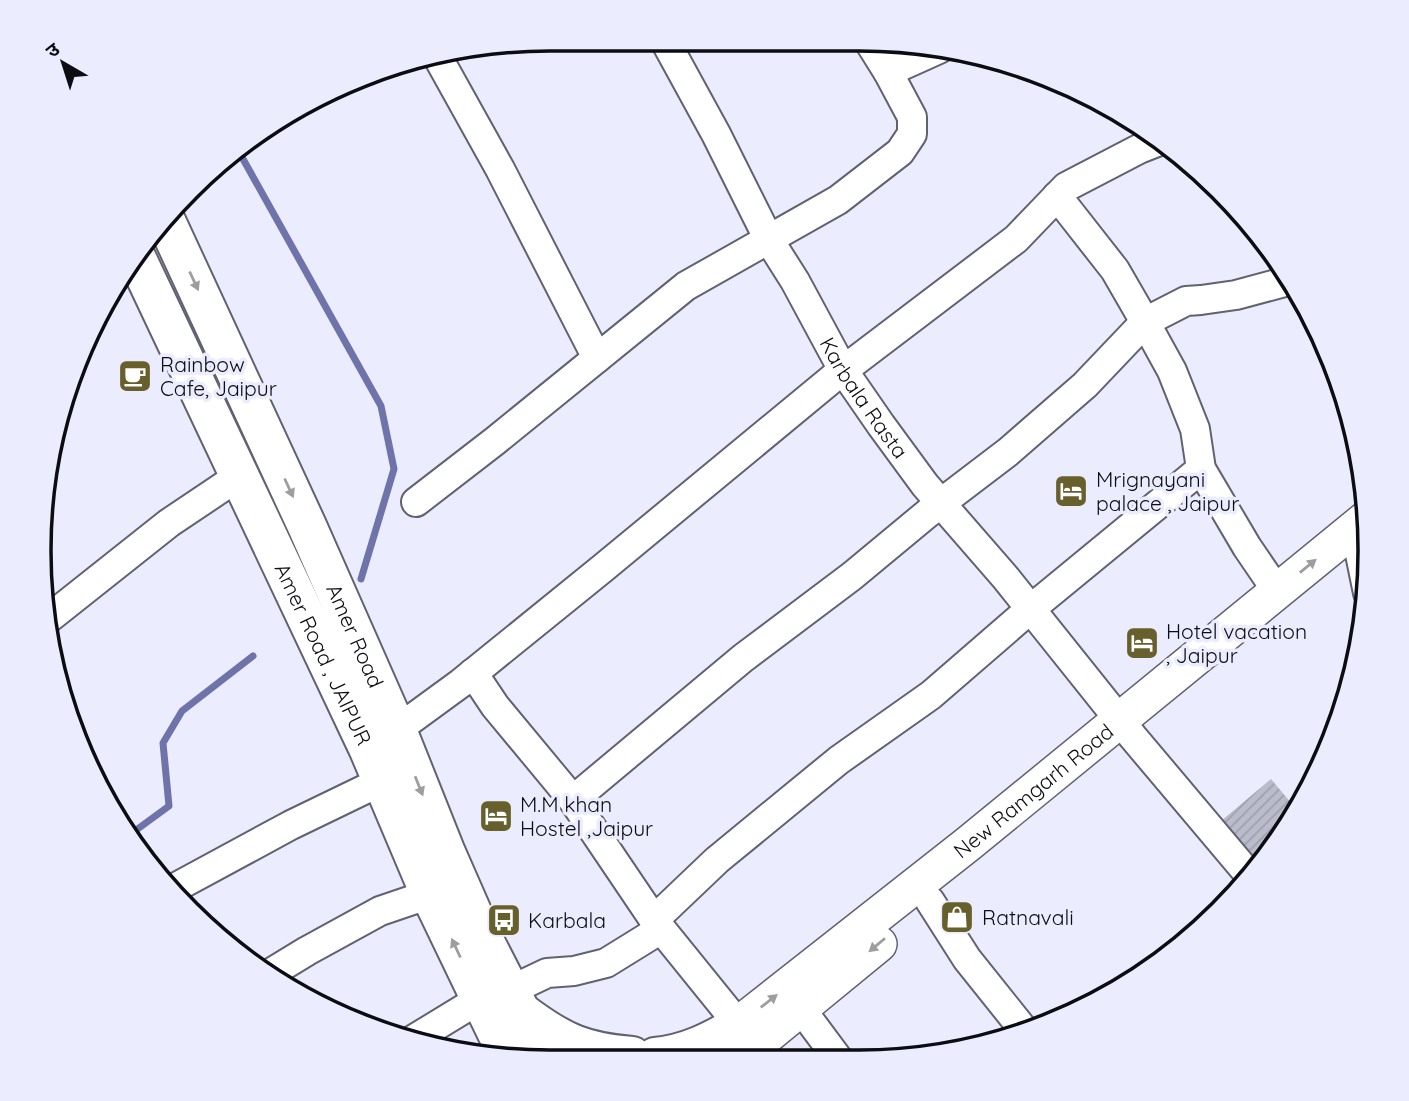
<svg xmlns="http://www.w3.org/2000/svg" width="1409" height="1101" font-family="Quicksand,'Noto Sans Devanagari',sans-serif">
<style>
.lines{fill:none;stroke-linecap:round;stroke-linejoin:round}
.stream{stroke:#7073a9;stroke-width:7}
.building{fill:url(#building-hatch)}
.minor-casing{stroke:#616271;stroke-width:32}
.tertiary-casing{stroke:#616271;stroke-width:38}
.secondary-casing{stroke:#616271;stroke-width:42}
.minor{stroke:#fff;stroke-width:28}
.tertiary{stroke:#fff;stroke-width:35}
.secondary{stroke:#fff;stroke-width:38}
.oneway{fill:#9e9ea0}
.labels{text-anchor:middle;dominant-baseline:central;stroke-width:7;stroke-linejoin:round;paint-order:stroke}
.poi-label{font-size:21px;fill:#0c0d12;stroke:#ebedfe;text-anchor:start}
.street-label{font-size:21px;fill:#0c0d12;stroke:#ebedfe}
.rim{fill:none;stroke:#0c0d12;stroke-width:3.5}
</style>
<defs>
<pattern id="building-hatch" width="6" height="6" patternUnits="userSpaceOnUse" patternTransform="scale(1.75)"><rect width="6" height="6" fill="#babccc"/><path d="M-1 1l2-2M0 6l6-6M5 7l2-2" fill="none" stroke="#9fa0ae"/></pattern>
</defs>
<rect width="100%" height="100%" fill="#ebedfe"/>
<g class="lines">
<!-- stream -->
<path class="stream" d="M238,150L381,406L394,469L361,579
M128,836L169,806L163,743L182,711L253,656"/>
</g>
<!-- building -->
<path class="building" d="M1271,779L1297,810L1265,862L1260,867L1221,821Z"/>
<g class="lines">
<!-- minor casing -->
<g class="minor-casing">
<g id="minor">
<path id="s1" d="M664,39L716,134L769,240L795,281L843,370L881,425L925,485L1005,577L1133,737L1251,877"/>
<path d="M436,54L500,169L597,358"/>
<path d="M888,72L939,49"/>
<path d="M1057,196L1115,270L1145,322L1172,371L1195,429L1201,469L1247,547L1277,591"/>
<path d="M416,502L495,441L686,286L838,200L900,152L912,134V117L888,72L868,40"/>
<path d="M1360,554L1368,593"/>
<path d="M48,619L169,523L239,476"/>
<path d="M473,673L495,706L573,800L654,920L739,1025"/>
<path d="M383,740L461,683L603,568L833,378L1016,239L1066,187L1139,149L1162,140"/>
<path d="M573,800L743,658L852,576L928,513L1008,452L1085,385L1145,322L1186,301L1201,300L1236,295L1292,280"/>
<path d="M169,891L291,825L382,781"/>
<path d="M930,901L967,959L1027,1034"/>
<path d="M654,920L717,860L839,760L931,695L1021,617L1201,469"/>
<path d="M266,976L307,951L380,911L430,894"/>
<path d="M509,991L547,973L574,971L606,963L661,929"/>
<path d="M801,1009L839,1060"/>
<path d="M411,1041L480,999"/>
</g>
</g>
<!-- tertiary casing -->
<g class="tertiary-casing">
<g id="tertiary">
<path id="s2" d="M715,1043L968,844L1367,518"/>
<path d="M740,1058L879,944"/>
</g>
</g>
<!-- secondary casing -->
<g class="secondary-casing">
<g id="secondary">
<path id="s3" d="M165,219L307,526L397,730L446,853L485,942L543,1055"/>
<path id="s4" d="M136,257L369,750L430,894L507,1054"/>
<path d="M524,1014C563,1043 584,1052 632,1056"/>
<path d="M655,1057C687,1054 712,1041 739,1025"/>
</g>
</g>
<!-- minor -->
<use href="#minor" class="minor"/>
<!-- tertiary -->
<use href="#tertiary" class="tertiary"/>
<!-- secondary -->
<use href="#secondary" class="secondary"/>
</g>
<!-- one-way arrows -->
<defs><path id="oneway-solid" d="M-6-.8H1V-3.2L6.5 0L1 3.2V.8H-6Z" transform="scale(1.75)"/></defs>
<g class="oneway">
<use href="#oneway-solid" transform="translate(194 281) rotate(65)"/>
<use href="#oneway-solid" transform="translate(289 488) rotate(65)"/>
<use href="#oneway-solid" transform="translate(1308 566) rotate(-39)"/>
<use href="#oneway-solid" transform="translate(419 786) rotate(68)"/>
<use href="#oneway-solid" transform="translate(877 945) rotate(140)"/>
<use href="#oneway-solid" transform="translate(456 948) rotate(-115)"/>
<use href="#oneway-solid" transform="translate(769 1001) rotate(-38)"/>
</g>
<!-- icons -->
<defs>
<g id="cafe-square" transform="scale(1.75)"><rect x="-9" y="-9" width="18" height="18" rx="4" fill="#675f2c" stroke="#ebedfe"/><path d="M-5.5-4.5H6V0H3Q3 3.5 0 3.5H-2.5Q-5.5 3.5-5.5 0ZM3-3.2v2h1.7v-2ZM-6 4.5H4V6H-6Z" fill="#fff"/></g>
<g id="hotel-square" transform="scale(1.75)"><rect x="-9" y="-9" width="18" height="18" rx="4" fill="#675f2c" stroke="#ebedfe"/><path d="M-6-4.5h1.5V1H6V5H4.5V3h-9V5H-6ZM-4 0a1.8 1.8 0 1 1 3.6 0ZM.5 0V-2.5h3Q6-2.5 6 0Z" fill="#fff"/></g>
<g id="shop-square" transform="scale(1.75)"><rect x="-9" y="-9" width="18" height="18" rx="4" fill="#675f2c" stroke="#ebedfe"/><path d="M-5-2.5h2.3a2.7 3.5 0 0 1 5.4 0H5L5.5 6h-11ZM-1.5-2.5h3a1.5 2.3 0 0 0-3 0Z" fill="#fff"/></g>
<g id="bus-square" transform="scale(1.75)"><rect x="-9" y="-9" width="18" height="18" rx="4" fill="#675f2c" stroke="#ebedfe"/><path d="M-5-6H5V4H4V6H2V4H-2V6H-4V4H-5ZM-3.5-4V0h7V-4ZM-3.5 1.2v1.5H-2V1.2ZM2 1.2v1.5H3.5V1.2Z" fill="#fff"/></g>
</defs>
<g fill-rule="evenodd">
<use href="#cafe-square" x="135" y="376"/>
<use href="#hotel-square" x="1071" y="491"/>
<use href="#hotel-square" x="1142" y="643"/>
<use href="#hotel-square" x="496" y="816"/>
<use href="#shop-square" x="957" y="917"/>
<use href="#bus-square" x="504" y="920"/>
</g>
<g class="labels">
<!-- poi labels -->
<g class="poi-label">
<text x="160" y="364">Rainbow<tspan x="160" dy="24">Cafe, Jaipur</tspan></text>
<text x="1096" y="479">Mrignayani<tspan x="1096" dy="24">palace , Jaipur</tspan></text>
<text x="1166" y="631">Hotel vacation<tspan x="1166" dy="24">, Jaipur</tspan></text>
<text x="520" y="804">M.M khan<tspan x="520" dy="24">Hostel ,Jaipur</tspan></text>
<text x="982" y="917">Ratnavali</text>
<text x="528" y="920">Karbala</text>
</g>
<!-- street labels -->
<g class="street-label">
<text stroke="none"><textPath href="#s1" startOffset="411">Karbala Rasta</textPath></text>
<text stroke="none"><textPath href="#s3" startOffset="458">Amer Road</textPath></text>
<text stroke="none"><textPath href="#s4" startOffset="439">Amer Road , JAIPUR</textPath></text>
<text stroke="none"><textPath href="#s2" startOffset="406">New Ramgarh Road</textPath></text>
</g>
</g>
<!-- crop -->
<path d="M0 0H1409V1101H0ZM550 51H859A499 499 0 0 1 1358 550V551A499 499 0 0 1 859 1050H550A499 499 0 0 1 51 551V550A499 499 0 0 1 550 51Z" fill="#ebedfe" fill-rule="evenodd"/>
<path class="rim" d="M550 51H859A499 499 0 0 1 1358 550V551A499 499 0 0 1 859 1050H550A499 499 0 0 1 51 551V550A499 499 0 0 1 550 51Z"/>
<!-- north arrow -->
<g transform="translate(63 63) rotate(321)" stroke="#ebedfe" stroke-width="5" paint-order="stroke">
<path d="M0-5L12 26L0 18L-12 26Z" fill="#0c0d12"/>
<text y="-10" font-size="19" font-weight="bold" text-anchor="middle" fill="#0c0d12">उ</text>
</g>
</svg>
